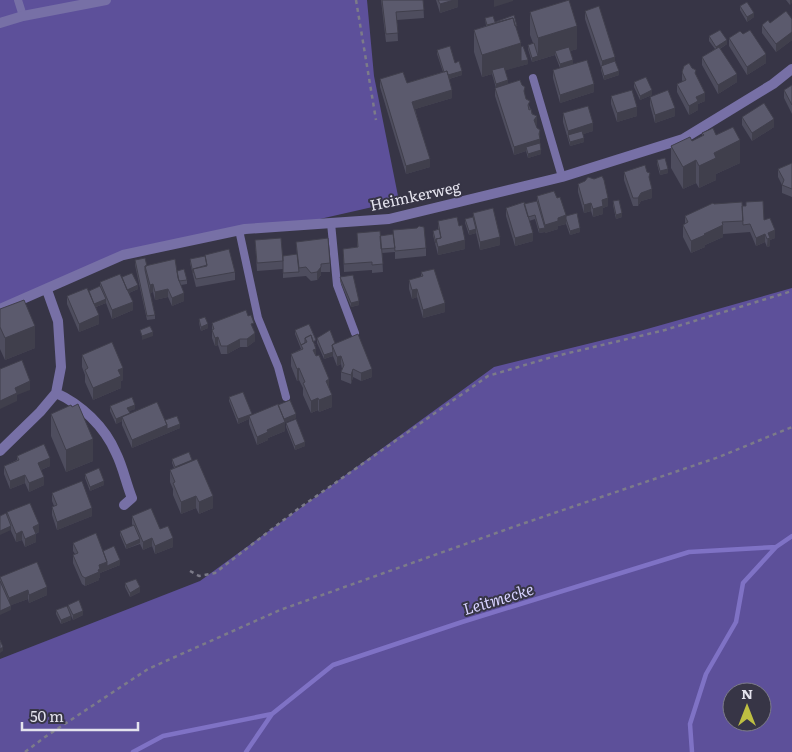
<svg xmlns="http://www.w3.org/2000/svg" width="792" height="752" font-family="Literata,serif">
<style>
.green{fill:#5d509a;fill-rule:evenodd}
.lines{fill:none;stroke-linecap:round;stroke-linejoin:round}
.stream{stroke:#7f72c5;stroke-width:4.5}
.path{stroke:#7c7b89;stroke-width:2.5;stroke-dasharray:4 4;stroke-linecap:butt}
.lane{stroke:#7770a6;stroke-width:8}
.street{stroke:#7770a6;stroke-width:10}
.wall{fill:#4e4d5e}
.shaded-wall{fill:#403f4c}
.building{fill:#5b5a6d;stroke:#403f4c}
.labels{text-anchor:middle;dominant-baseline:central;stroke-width:4;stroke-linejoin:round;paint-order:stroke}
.street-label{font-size:15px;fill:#e4e3ee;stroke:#373546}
.water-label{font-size:16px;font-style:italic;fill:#d6d1fe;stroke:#373546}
</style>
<rect width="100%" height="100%" fill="#373546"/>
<!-- green -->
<path class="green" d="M0,0H367L374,76L399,201L289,226L123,255L0,309Z
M792,288V752H0V659L200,581L494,367L640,331ZM732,692H762V722H732Z"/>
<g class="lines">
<!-- stream -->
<path class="stream" d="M133,752L163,736L272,714
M246,752L272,714L333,665L462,622L689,552L776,547L792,536
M692,752L690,724L706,674L736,622L743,583L776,547"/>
<!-- path -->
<path class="path" d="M356,0L376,120
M190,571L199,576L215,573L298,509L488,376L552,357L665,330L792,291
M25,752L45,737L148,669L280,610L516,526L719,457L792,427"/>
<!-- lane -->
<path class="lane" d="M18,0L23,16
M533,78L562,177
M331,223L337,285L355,333
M239,230L258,318L278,367L286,397"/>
<!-- street -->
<path class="street" d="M0,23L23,16L106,0
M0,309L123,255L245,229L389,219L562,177L683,139L773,84L792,69
M56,393C81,404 105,427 116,453C123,467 126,483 132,498L124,505
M0,451L40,412L56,393L61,367L58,321L47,290"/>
</g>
<!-- wall -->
<path class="wall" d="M381,0H423L424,18L397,20L398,41L386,42Z
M436,0H458V7L440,13Z
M786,0H792L790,5Z
M740,6L754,17L747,22L740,10Z
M585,11L615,61L619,75L604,80L601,70V67L585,19Z
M530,12L577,49L570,51L573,64L594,92L560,103L553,78V70L560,68L555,55L532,62L528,49V45L533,43L530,35Z
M485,18L495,22L517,30L521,47L528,64L505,70L508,84L525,96L537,124L536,125L537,128L540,130V145L541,154L528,158L526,151L514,155L495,96V88H496L492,74L482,77L474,52V30L486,26Z
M792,19V40L776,52L762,33V25Z
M743,34L766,63L747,75L729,46V38Z
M709,36L727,44L720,49L737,82L718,94L702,65V57L715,49L709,41Z
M437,50L455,63L462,75L449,79L452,98L415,109L430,167L406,174L380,87V79L407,83L443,72L437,54Z
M682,72L696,76L705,101L698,104V110L689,115L677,92V84L683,82L682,80Z
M634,82L652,95L640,100L634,87Z
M792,85V114L784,98V90Z
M611,96L637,116L617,122L611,104Z
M650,97L675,116L655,123L650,105Z
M563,113L593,131L583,134L584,142L570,146L563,122Z
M742,117L774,127L752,141L742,125Z
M702,133L716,135L740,163L716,174V180L699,188L696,183L683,189L671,168V146L692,141L702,136Z
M657,160L668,173L660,175L657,164Z
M792,163V197L782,193V185L778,177V169Z
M624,172L650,181L652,198L641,201L638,206H633L624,180Z
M594,179L608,206L603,208V214L593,217L591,211L584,213L578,192V184Z
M537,196L557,198L566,216L580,232L570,235L566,224L558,226V229L545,233V232L539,233L535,219L529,221L533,241L515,246L506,216V208L524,204L537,201Z
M613,201L622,217L616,219L613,205Z
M714,204L742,206L764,220L775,238L770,240V246L767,247L765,242L756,246L750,232L723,234V237L705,245V247L691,253L683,237V225L685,224V216Z
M473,213L500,245L480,250L476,233L469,235L465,223V219L473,217Z
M438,221L465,249L438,255L433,235V231L438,229Z
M357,233L380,236L426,248V256L395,259V252L382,253L383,272L372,273V270L344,272L343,249L357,247Z
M255,240L283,256L297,255L296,242L330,263V272H321V275L317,280L311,281L306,276L283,278V269L257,271Z
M205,256L235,272V280L196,287L190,263V259Z
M135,260L147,266L177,271L187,280V284L181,285L184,301L172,306L168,297L155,300L153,292L150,293L155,315V319L147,320L135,265Z
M421,272L445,312L423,318L417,297L412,299L409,289V280L421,277Z
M122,277L138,289L129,293L133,310L112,319L106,303L96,307L99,324L79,332L67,304V296L89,291L100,286V282Z
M340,277L359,305L351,307L340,281Z
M0,309L35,348L5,360L0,349Z
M199,319L208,328L201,331L199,323Z
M212,323L254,330L255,341L247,347H240L227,354H221L218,345L215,346L212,338Z
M295,330L316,345H315L316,356L329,389L332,407L319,412L318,410L311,413L303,395V388L299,380L297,381L291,366V354L301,349L295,334Z
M317,338L335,343L372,377L361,381L353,377L351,384L341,380V372L342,369L341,364L337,366L333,356L324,359L317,343Z
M82,355L123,380L121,381V388L93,400L85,382V375L82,367Z
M229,397L252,415L296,418L285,422V431L268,438V440L257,445L249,424V419L238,424L229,401Z
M110,406L135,409L129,411L130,413L165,420L180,428L132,448L122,425V421L116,424L110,411Z
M51,414L93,461L66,472L51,436Z
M286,423L305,446L295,450L286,427Z
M17,456L50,466L41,470L44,485L29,492L25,483L10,489L4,474V466L17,460Z
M172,459L213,508L199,514L196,508L181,514L173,495V489L170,482V470L174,468L172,463Z
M85,474L104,485L90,491L85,478Z
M52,493L92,516L57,530L52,515V507L54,506L52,501Z
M7,512L39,532L36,534V542L25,547L22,540L16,542L11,531L7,515Z
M132,516L160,529L173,547L155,554L152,546L143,550L140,544L126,549L120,535V531L133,526L132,524Z
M73,543L103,551L120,565L100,573V577L99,578V580L85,586L82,584L73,563V555L75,554L73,551Z
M0,577L47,595L29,603L28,599L11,605V610L0,581Z
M125,583L140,592L130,597L125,587Z
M68,605L83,615L73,620L68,609Z
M56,610L71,620L61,624L56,614Z"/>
<!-- shaded-wall -->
<path class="shaded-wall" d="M454,0H458V7L440,13V4Z
M494,0H513V1L494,7Z
M790,0H792V3L790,5Z
M754,13V17L747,22V17Z
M577,26V49L557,55L555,51V55L532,62V58L538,56V38Z
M792,32V40L776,52V44Z
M727,40V44L716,51V47Z
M521,43V61L528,60V64L493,74L492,70V74L482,77V55Z
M766,54V63L747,75V67Z
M615,57V65L602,70V61Z
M573,60V64L560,68V64Z
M462,71V75L445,80V76Z
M619,71V75L604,80V76Z
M737,74V82L718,94V85Z
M508,80V84L496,88V84Z
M594,84V92L560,103V95Z
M452,90V98L412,110V102Z
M652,90V95L640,100V96Z
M705,93V101L698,104V110L689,115V106L696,97Z
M637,107V116L617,122V113Z
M675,108V116L655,123V115Z
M537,116V124L534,128V120Z
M774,119V127L752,141V133Z
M593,123V131L569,139L568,135V139V131Z
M540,130V147H526V151L514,155V147L539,134Z
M584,138V142L570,146V142Z
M740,140V163L716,174V180L699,188V166L714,153Z
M541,150V154L528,158V154Z
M430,159V167L406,174V166Z
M696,160V183L683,189V167Z
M668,169V173L660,175V171Z
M652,189V198L641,201L638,206V198L641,193Z
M608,198V206L603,208V214L593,217V209L602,200Z
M591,203V211L584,213V205Z
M622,213V217L616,219V215Z
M566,215V224L558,226V229L545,233V225L558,218Z
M723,225V237L705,245V247L691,253V241L704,234Z
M545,228V232L539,233V229Z
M580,228V232L570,235V231Z
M476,229V233L469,235V231Z
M775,230V238L770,240V246L767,247L768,233Z
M533,233V241L515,246V238Z
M765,234V242L756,246V238Z
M500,237V245L480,250V242Z
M465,240V249L438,255V247Z
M321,267V275L317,280V272Z
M153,284V292L150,293V285Z
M138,285V289L126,294V290Z
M168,289V297L155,300V292Z
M417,289V297L412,299V290Z
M184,293V301L172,306V298Z
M106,299V303L93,308V304Z
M359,301V305L351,307V303Z
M133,302V310L112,319V310Z
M445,303V312L423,318V310Z
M99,315V324L79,332V324Z
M208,324V328L201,331V327Z
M35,326V348L5,360V338Z
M153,332V336L142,340V336Z
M255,333V341L247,347V339Z
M218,337V345L215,346V338Z
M240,339V347L227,354V346Z
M316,349V361L313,350Z
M333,352V356L324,359V355Z
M341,356V364L337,366V357Z
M123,368V380L121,381V388L93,400V388L118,370Z
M299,368V380L297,381V369Z
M353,369V377L351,384V375Z
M372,369V377L361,381V373Z
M329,379V391L326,381Z
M30,381V390L17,395V401L0,409V401L15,388Z
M332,395V407L319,412V400Z
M318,398V410L311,413V401Z
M135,405V409L127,412V408Z
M130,413L122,417V421L116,424V419Z
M252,414L249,416V419L238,424V419Z
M296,414V418L282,424V419Z
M285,422V431L268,438V440L257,445V437L267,430Z
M180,424V428L132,448V440L167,425Z
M93,439V461L66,472V450Z
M305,442V446L295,450V446Z
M50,458V466L38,471V463Z
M25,475V483L10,489V481Z
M44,477V485L29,492V483Z
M104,481V485L90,491V487Z
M196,496V508L181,514V502Z
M213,496V508L199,514V502Z
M92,508V516L57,530V522Z
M39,524V532L33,535V527Z
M11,526V530L0,535V531Z
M22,531V540L16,542V534Z
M36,534V542L25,547V539Z
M152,538V546L143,550V542Z
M173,538V547L155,554V546Z
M140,539V543L126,549V545Z
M120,560V565L107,570V566Z
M107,562V570L100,573V577L99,578V580L85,586V578L99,565Z
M47,587V595L29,603V595Z
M140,587V592L130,597V593Z
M28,590V599L9,606V598Z
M11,606V610L0,615V611Z
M83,611V615L73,620V615Z
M71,616V620L61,624V620Z
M3,647V651L0,653V649Z"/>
<!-- building -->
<path class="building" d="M382,0H423L424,10L396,12L398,33L386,34Z
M438,0H454L440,4Z
M569,0L577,26L538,38L530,12Z
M747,2L754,13L747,17L740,6Z
M599,6L615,57L602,61L585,11Z
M786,11L792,19V32L776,44L762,25L768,20L770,23Z
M514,15L517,26H515L513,18L487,25L485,18L493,16L495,22Z
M513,18L521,43L482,55L474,30Z
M720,30L727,40L716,47L709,36Z
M750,30L766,54L747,67L729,38L740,31L743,34Z
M534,43L538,56L532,58L528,45Z
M450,46L455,63L459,61L462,71L448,75L447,71L444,72L437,50Z
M523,46L528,60L521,61V47Z
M569,47L573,60L560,64L555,51Z
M719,47L737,74L718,85L702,57Z
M587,60L594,84L560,95L553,70Z
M615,61L619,71L604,76L601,66Z
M689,63L692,68L696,70L695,73L705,93L696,97L698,101L689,106L677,84L686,80L682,72L684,66Z
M504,67L508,80L496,84L492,70Z
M447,71L452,90L412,102L430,159L406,166L380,79L403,72L407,83Z
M646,77L652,90L640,96L634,82Z
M520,80L522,85L525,87L524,91L526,99L530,101L528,105L529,110L531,109L532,114L537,116L534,120L537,128L540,130L539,134L540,139L514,147L495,88Z
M792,85V105L784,90Z
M632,90L637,107L617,113L611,96Z
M668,90L675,108L655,115L650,97Z
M764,103L774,119L752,133L742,117Z
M588,106L593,123L568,131L563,113Z
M733,127L740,140L714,153L716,158L699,166L696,160L683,167L671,146L690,137L692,141L704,135L702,133L713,128L716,135Z
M582,131L584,138L570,142L568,135Z
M540,143L541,150L528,154L526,147Z
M665,158L668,169L660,171L657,160Z
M792,163V189L782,185L784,180L778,169Z
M645,165L647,172L650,173L649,177L652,189L641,193L638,198H633L624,172Z
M602,176L604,180L608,198L602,200L603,206L593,209L591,203L584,205L578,184L585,181L588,177L594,179Z
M554,191L557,198L560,197L566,215L558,218V221L545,225L537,196Z
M619,200L622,213L616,215L613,201Z
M537,201L545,228L539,229L535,215L528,217L524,204Z
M763,201L764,220L770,218L775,230L768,233L770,238L767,239L765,234L756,238L750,224L743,225L742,206H746V202Z
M524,202L533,233L515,238L506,208Z
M742,202L743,221L722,222L723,225L704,234L705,235L691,241L683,225L688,222L685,216L713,203L714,204Z
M493,208L500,237L480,242L473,213Z
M577,213L580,228L570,231L566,219V216Z
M457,217L459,226L462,225L465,240L438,247L436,239L441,238L438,221Z
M473,217L476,229L469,231L465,219Z
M419,226L424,227L426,248L395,251L393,230L417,228Z
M439,229L441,238L436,239V243L433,231Z
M380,231L383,264L372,265V262L344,264L343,249L358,247L357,233Z
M393,234L395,248L381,249L380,236Z
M281,238L283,261L257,263L255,240Z
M328,238L330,263L321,264V267L317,272L311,273L306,267L299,268L296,242Z
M229,249L235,272L196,279L193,269L207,265L205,255Z
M297,254L299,272L283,273V256Z
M205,256L207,266L193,269V273L190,259Z
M145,258L147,266H145V270L155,315L147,316L135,260Z
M175,259L178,278L184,293L172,298L168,289L155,292L153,284L150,285L145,266Z
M184,269L187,280L179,281L177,271Z
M434,269L445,303L423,310L417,289L412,290L409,280L423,276L421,272Z
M132,273L138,285L127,290L122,277Z
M120,274L133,302L112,310L100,282Z
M353,275L359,301L351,303L340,277Z
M100,286L106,299L94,304L89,291Z
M87,288L99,315L79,324L67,296Z
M24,300L35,326L5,338L0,327V309Z
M246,310L248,316L251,315L254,323L251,324L255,333L247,339H240L227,346H221L218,337L215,338L212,330L214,329L212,323Z
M205,317L208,324L201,327L199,319Z
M309,324L316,340L313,342L311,335L305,338V343L301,345L295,330Z
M150,326L153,332L142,336L140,330Z
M330,330L335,343L332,345L333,352L324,355L317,338Z
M358,334L372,369L361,373L353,369L351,375L341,372L344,365L341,356L337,357L332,345Z
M311,335L316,349L313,350L316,356L319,355L329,379L326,381L332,395L319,400L318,398L311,401L303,383L305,382L299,368L297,369L291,354L303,349L301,345L307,342L305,338Z
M112,342L123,368L118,370L121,376L93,388L85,370L88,368L82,355Z
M22,360L30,381L15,388L17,393L0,401V369Z
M243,392L252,414L238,419L229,397Z
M132,397L135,405L127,408L130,413L116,419L110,406Z
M290,400L296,414L284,419L278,405Z
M157,402L167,425L132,440L122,417Z
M78,404L93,439L66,450L51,414L71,405L72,407Z
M278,404L285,422L267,430L268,432L257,437L249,416Z
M177,416L180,424L167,429V425L165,420Z
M296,419L305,442L295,446L286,423Z
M44,444L50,458L38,463L44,477L29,483L25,475L10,481L4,466L19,460L17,456Z
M189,452L192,460L175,467L172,459Z
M197,459L213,496L199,502L196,496L181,502L173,483L175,482L170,470Z
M99,468L104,481L90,487L85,474Z
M82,481L92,508L57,522L52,507L57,505L52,493Z
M30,503L39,524L33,527L36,534L25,539L22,531L16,534L7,512Z
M151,508L160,529L168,526L173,538L155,546L152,538L143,542L132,516Z
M6,513L11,526L0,531V516Z
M134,525L140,539L126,545L120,531Z
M96,533L107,562L99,565L100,569L98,570L99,572L85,578L82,576L73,555L78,553L73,543Z
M114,546L120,560L107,566V562L103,551Z
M37,562L47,587L29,595L28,590L9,598L0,577Z
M136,579L140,587L130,593L125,583Z
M0,581L11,606L0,611Z
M79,600L83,611L73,615L68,605Z
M67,606L71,616L61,620L56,610Z
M0,640L3,647L0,649Z"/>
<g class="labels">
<!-- street labels -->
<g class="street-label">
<text transform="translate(415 195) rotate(-12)">Heimkerweg</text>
</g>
<!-- water labels -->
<g class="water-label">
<text transform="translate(498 598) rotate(-17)">Leitmecke</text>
</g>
</g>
<!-- north arrow -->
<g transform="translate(747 707)"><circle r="24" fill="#373546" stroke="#7c7b89"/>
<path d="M0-4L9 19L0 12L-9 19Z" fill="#bebf42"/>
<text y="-8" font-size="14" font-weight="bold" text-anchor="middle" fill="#e4e3ee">N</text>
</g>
<!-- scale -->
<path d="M22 722v8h116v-8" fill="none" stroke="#e4e3ee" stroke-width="2.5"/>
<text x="30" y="722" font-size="15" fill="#e4e3ee" stroke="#373546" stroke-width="4" paint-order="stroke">50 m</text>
</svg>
